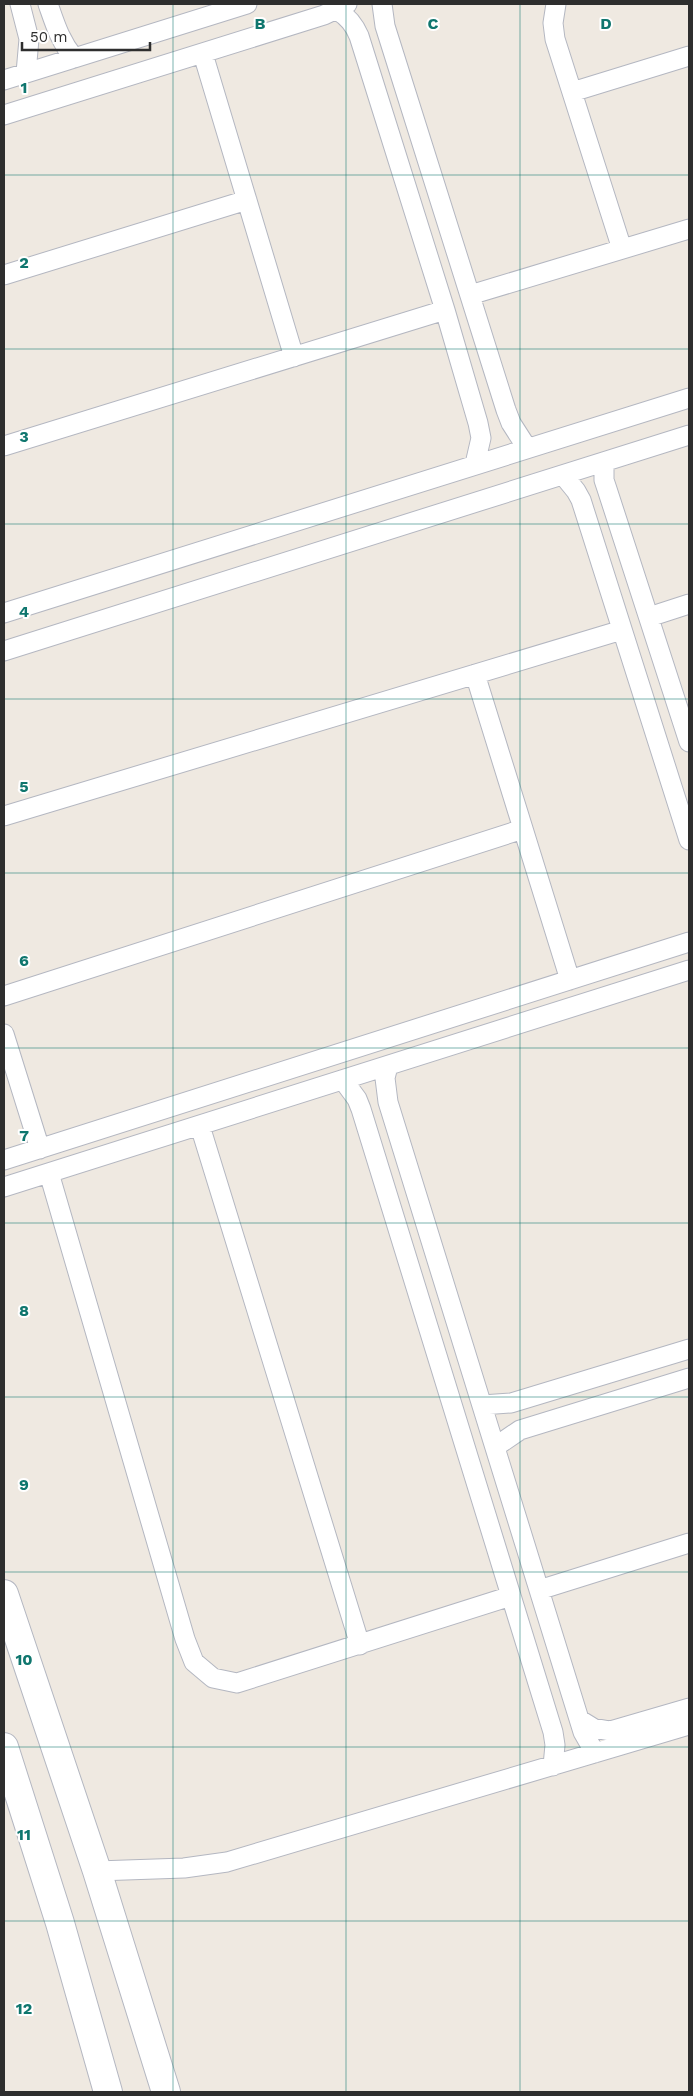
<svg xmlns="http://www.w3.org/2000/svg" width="693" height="2096" font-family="'Work Sans',sans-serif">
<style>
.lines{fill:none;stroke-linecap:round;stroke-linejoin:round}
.street-casing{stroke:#b4b7c1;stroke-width:21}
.secondary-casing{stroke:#b4b7c1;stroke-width:30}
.street{stroke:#fff;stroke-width:19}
.secondary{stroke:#fff;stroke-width:28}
.grid{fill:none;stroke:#0f766e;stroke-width:1;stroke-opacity:0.55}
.grid-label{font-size:16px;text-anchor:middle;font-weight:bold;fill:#0f766e;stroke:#fff;stroke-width:4;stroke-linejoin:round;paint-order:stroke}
</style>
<rect width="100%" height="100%" fill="#efe9e1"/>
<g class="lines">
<!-- street casing -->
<g class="street-casing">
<path id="street" d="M20,4L29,39L26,73
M48,4C55,24 60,41 74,58
M382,4L385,26L506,410L511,423L527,448
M556,4L553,23L555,39L622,249
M337,10C348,17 354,24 359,36L445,310L478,423L481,438L475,464
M203,54L294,357
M4,80L247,4
M572,92L689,56
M4,115L324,15L347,4
M4,275L247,200
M470,295L689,229
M4,446L445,310
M604,462V480L607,489L689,742
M563,475L576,491L581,500L689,840
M4,613L689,398
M649,617L689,604
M4,651L689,435
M475,674L570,980
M4,816L622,630
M4,996L523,829
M4,1034L40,1149
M388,1066L385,1078L388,1102L583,1732L595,1753
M343,1080L357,1099L361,1109L553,1732L555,1745L553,1766
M200,1126L360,1645
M4,1160L689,942
M49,1173L185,1639L194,1662L213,1678L237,1683L511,1596
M4,1187L689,970
M482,1405L511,1403L689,1349
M495,1447L520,1430L689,1378
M539,1590L689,1543
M580,1720L593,1728L610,1731L689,1708
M97,1871L184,1868L227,1862L689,1725"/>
</g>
<!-- secondary casing -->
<g class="secondary-casing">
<path id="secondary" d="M4,1594L97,1871L166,2092
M4,1747L60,1923L108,2092"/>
</g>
<!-- street -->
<use href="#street" class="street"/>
<!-- secondary -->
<use href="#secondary" class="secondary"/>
</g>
<!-- grid -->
<path class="grid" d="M173,4V2092M346,4V2092M520,4V2092M4,175H689M4,349H689M4,524H689M4,699H689M4,873H689M4,1048H689M4,1223H689M4,1397H689M4,1572H689M4,1747H689M4,1921H689"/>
<g class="grid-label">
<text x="260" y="29">B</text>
<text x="433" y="29">C</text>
<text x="606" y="29">D</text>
<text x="24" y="93">1</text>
<text x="24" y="268">2</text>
<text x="24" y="442">3</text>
<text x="24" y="617">4</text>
<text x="24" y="792">5</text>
<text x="24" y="966">6</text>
<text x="24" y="1141">7</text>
<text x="24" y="1316">8</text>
<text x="24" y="1490">9</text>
<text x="24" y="1665">10</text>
<text x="24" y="1840">11</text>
<text x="24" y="2014">12</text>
</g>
<!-- border -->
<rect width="693" height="2096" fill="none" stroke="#2e2e2e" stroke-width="10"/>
<!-- scale -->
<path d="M22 42v8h128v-8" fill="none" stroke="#2e2e2e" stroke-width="2.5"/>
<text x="30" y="42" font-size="15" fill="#2e2e2e" stroke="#ffffff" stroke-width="4" paint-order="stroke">50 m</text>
</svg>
